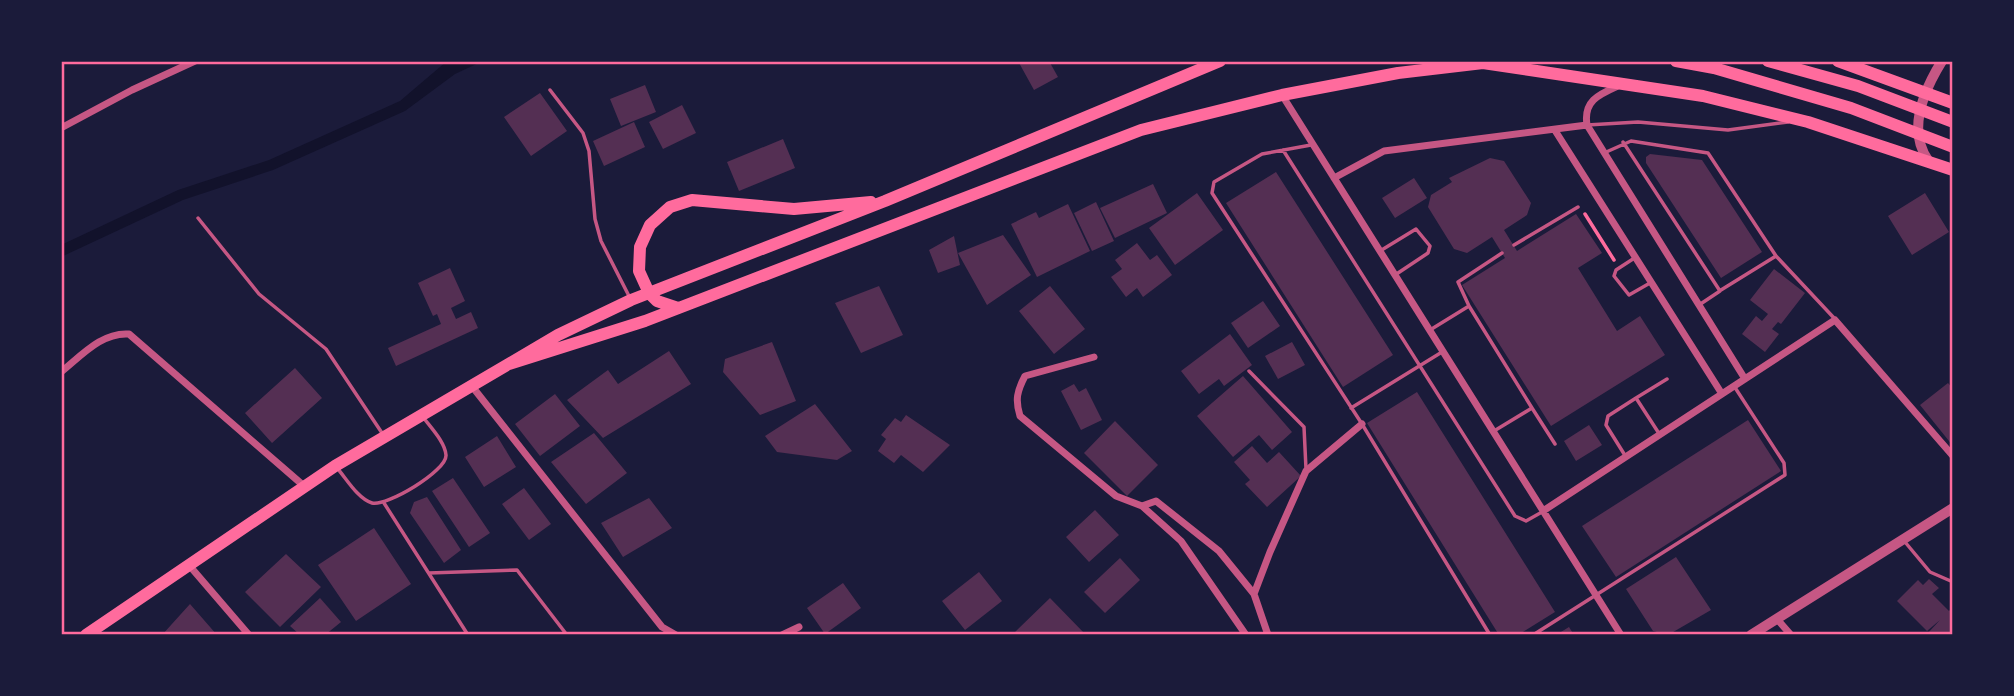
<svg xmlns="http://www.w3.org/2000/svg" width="2014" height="696" font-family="Montserrat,sans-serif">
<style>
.water{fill:#12122b}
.building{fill:#542f53}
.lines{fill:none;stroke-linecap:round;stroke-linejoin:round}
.path{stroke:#ff6b9d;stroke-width:3.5}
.service{stroke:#c65784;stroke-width:3.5}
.minor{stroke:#c65784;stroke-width:7}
.tertiary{stroke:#c65784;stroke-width:10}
.primary{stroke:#ff6b9d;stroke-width:12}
.neatline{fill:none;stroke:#ff6b9d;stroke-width:2.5}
</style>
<rect width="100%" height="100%" fill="#1b1b3a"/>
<!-- water -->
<path class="water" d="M447,61H483L455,74L405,111L273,170L183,200L61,257V245L178,190L269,160L400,101Z"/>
<!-- building -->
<path class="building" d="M1018,61H1049L1058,77L1034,90Z
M645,85L656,112L621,126L610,99Z
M540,93L567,131L531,156L504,117Z
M682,105L696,133L663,149L649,122Z
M634,122L645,147L604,166L593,141Z
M783,139L795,168L739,191L727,162Z
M1650,154L1702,160L1762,252L1721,278L1646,163V157Z
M1490,158L1504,161L1531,203L1527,215L1504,230L1517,251L1576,214L1602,253L1578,268L1617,331L1640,316L1665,355L1551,426L1462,285L1505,258L1492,237L1467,253L1454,249L1428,207L1431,195L1452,182L1449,178Z
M1276,172L1393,355L1343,387L1226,203Z
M1414,178L1427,198L1395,218L1382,198Z
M1153,184L1167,213L1115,238L1100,208Z
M1197,193L1223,230L1175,265L1149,228Z
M1925,193L1949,232L1912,255L1888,216Z
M1096,202L1114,241L1092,251L1074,213Z
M1068,204L1090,251L1037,277L1011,224L1036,212L1039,218Z
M1003,235L1031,275L987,305L958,253Z
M954,236L960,265L938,273L929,250Z
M1137,243L1150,260L1157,255L1172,275L1143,297L1137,288L1126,297L1111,277L1122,269L1115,260Z
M450,268L465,301L451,308L456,319L471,312L478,328L396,366L388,348L441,324L437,314L433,316L418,283Z
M1774,269L1805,293L1781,324L1778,322L1772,329L1779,334L1765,352L1742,334L1756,316L1762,321L1768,314L1750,300Z
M879,286L903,335L861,353L835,303Z
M1050,286L1085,329L1054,354L1019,311Z
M1263,301L1280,326L1248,348L1231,323Z
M1230,334L1252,365L1224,386L1219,379L1199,394L1181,371Z
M772,342L796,401L760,415L723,372L725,359Z
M1292,342L1305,365L1278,379L1265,356Z
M669,351L691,384L603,438L567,400L608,370L618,384Z
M295,368L322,398L272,443L245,413Z
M1243,376L1292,432L1272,450L1259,435L1233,457L1197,416Z
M1948,383L1953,389V446L1920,405Z
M1074,384L1079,392L1086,388L1102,420L1081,430L1061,391Z
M1417,392L1555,612L1518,635H1499L1367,423Z
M555,394L580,426L540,456L515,424Z
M815,404L852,451L837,460L777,452L765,436Z
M906,415L950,445L923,472L901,455L894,463L878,451L886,439L881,435L895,418L901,422Z
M1748,420L1781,471L1616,577L1582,526Z
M1115,421L1158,465L1127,496L1084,453Z
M1589,425L1602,445L1576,461L1564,441Z
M594,433L627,473L586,504L551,462Z
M497,436L516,467L484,487L465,457Z
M1252,446L1267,463L1279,452L1301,476L1267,507L1245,484L1250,480L1234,462Z
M453,478L490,533L469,547L432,491Z
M524,488L551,524L529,540L502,504Z
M427,497L461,550L444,563L410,513L414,502Z
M649,498L672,528L623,557L601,523Z
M1095,510L1119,535L1089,562L1066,537Z
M374,528L411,584L356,621L318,565Z
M286,554L321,587L280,627L245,592Z
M1676,557L1711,610L1668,635L1653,631L1626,589Z
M1120,558L1140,580L1105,613L1084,592Z
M979,572L1002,601L965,630L942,601Z
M1929,579L1939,588L1932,594L1949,611L1953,607V635H1930L1928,633L1940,620L1927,631L1897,601L1918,580L1923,585Z
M843,583L861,608L825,634L807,608Z
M320,598L341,622L325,635H300L290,626Z
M1050,598L1086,635H1018L1015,632Z
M190,604L217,635H162Z
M1569,627L1574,635H1556Z"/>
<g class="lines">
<!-- path -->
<path class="path" d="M1585,214L1614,260"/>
<!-- service -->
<path class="service" d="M550,90L583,133L589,151L595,219L601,241L630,298
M1587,125L1638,122L1728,130L1788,122
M1623,142L1720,291L1699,305
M1311,145L1262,154L1214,182L1212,193L1362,424L1490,635
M1283,150L1515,516L1526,521L1542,512
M1604,153L1631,141L1708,153L1776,256L1834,318
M198,218L259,294L326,349L382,433
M1514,245L1578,207
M1380,251L1416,229L1430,246L1428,253L1395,275
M1636,257L1616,270L1614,276L1629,295L1650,283
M1721,290L1776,256
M1469,306L1458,282L1502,253
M1430,330L1469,306L1532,408L1494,431
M1249,371L1304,427L1306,469
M1636,398L1667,379
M1351,408L1442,352
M1532,408L1555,444
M1626,457L1606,425L1608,416L1636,398L1660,435
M337,468C346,478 358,499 372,503C386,507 447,471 446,455C445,442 431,428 423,417
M384,503L468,635
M1905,542L1930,572L1953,582
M429,573L517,570L567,635
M1533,635L1785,475L1784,463L1734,386"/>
<!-- minor -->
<path class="minor" d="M1620,85C1600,94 1583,100 1587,125L1745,379
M1282,95L1621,635
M61,128L132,90L195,61
M1556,132L1722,394
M1334,178L1384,151L1587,125
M1094,357L1025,376C1017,391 1015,400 1020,416L1116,496L1142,506L1156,501L1219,551L1254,594
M61,372C82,355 102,332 129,334L304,486
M471,385L662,627L676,635
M1142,506L1181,541L1246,635
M1543,511L1835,320L1953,456
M188,564L249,635
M1777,619L1791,635
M782,635L799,627
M1268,635L1254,594L1270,552L1306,471L1362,424"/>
<!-- tertiary -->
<path class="tertiary" d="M1928,160C1907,130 1924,90 1942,61
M1751,635L1953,508"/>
<!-- primary -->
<path class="primary" d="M1676,61L1714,68L1851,108L1953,147
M1768,61L1858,86L1953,122
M1838,61L1953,103
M678,308L657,301L649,293L639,271L640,247L650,225L670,207L692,200L794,209L871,202
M509,364L645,321L1141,130L1282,95L1398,73L1483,63L1703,96L1808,122L1953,170
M86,635L335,466L558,335L631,300L885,201L1220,61"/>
</g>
<!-- border -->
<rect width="2014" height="696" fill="none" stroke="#1b1b3a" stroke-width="126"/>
<rect x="63" y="63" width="1888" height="570" class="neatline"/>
</svg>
